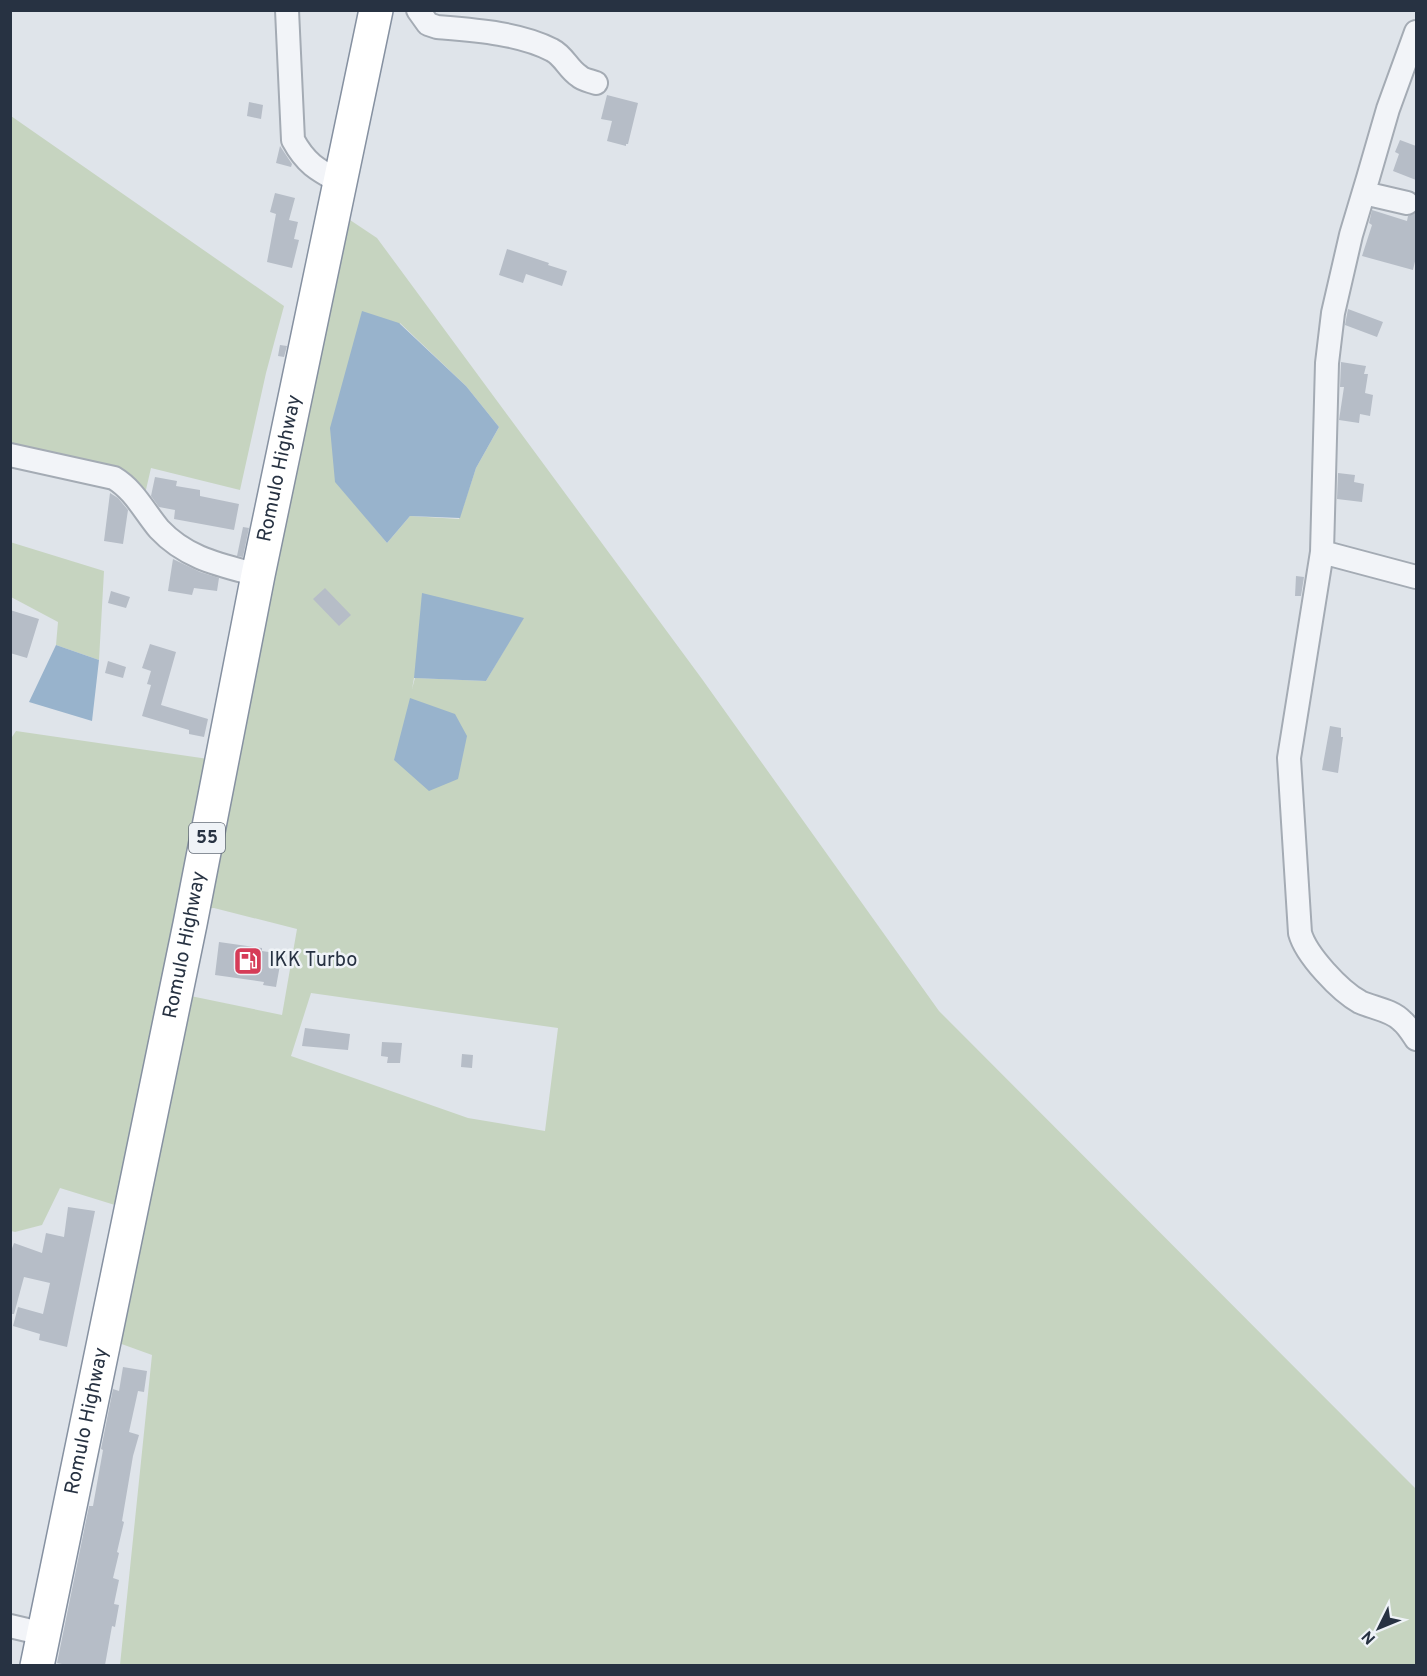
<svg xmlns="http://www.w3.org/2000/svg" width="1427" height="1676" font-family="Overpass,sans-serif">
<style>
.green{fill:#c6d4c0;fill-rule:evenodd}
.water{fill:#98b3cc}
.building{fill:#b6bdc7}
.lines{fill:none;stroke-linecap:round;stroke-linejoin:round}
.minor-casing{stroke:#a4abb4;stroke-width:26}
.highway-casing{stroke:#8691a1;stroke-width:36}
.minor{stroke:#f2f4f8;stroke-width:22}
.highway{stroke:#fff;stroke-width:33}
.labels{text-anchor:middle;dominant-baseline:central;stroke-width:5;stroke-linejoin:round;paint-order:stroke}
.shield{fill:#eff3f7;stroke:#636c78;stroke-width:1.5}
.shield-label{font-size:18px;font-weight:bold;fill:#273242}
.street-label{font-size:20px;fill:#273242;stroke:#eff3f7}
.poi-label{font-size:20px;fill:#273242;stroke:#eff3f7;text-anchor:start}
</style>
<rect width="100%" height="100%" fill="#dfe4ea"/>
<!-- green -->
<path class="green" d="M11,116L284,306L266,373L240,490L151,468L142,507L107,477L11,455Z
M338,212L377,238L702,679L939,1011L1416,1489V1665H120L152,1355L105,1338L131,1210L60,1188L42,1225L15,1232L11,1231L10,740L16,731L222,761ZM400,323L466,386L499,427L476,468L459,519L410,516L387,543L367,519ZM523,618L486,681L415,678L412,689L414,678ZM214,908L297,929L282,1015L176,993L193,909ZM311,993L558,1028L545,1131L468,1118L291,1056Z
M10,542L104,571L99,660L56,645L58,622L11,597Z"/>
<!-- water -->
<path class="water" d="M362,311L399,323L466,386L499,427L476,468L460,518L410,516L387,543L335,482L330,428Z
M422,593L524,618L486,681L414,678Z
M56,645L99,660L92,721L29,702Z
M410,698L455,714L467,736L458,779L429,791L394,760Z"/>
<!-- building -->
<path class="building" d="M607,95L638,103L628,144H626V146L607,141L612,121L601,119Z
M249,102L263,105L261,119L247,116Z
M1400,140L1416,146V180L1393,171L1399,154L1395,152Z
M280,146L292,164L291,167L276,163Z
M275,193L295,198L289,220L298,222L294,239L299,240L292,268L267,262L276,214L270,212Z
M1372,210L1407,221L1408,216L1416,212V257L1413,270L1362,256L1372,225L1369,223Z
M507,249L549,263L548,265L567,271L562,286L526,274L523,283L499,275Z
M1348,309L1383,322L1377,337L1345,325Z
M280,345L287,346L284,357L278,356Z
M1341,362L1366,366L1364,374H1368L1365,393L1373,395L1370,416L1360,414L1359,423L1339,420L1344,387H1340Z
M1338,473L1355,475L1354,482L1364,484L1362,502L1337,499Z
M155,477L177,481L176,486L200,490V496L239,504L234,530L174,519L175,510L159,507L151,496Z
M110,493L118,498L128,510L123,544L104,541Z
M243,527L249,528L243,557L237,556Z
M173,559L200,572L219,578L217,591L194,588L192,595L168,591Z
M1296,576L1304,577L1301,596H1295Z
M325,588L351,615L339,626L313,599Z
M111,591L130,597L126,608L108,603Z
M10,610L39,619L27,658L10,653Z
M150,644L176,652L161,705L208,719L204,737L189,734V730L142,716L151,685L147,684L151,671L142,668Z
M108,661L126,667L123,678L105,673Z
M1330,726L1341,728V737H1343L1338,773L1322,770Z
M219,942L262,948V951L282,954L276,987L263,985L264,982L215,975Z
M305,1028L350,1034L348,1050L302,1046Z
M382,1042L402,1043L400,1063H387L388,1057L381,1056Z
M462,1054L473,1055L472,1068L461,1067Z
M68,1207L95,1211L67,1347L39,1340L40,1334L13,1326L18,1307L43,1314L50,1283L24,1277L14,1314H10V1254L14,1243L42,1253L46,1233L64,1237Z
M123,1367L147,1371L144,1392L138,1391L129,1432L139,1435L133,1456L122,1521L124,1522L117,1552L119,1553L113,1578L119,1580L114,1604L119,1605L115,1627L112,1626L105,1665H67L57,1663L89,1506H93L103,1450L101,1449L113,1389L119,1391Z"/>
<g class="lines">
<!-- minor casing -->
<g class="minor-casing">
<path id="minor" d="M287,10L293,140C306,164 318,170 340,182
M418,10L428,24L437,27C473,30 520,33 552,50C564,56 568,69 579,76C583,80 591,81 596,83
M1416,32L1388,109L1368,178L1351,235L1333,313L1327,363L1322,552L1416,577
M1364,193L1407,203
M10,455L114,478C134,490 144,511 159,529C187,559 221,565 258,575
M1322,552L1289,758L1300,933C1306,955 1340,991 1360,1002C1373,1008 1392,1010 1402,1021C1408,1026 1412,1033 1416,1039
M10,1626L44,1634"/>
</g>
<!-- highway casing -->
<g class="highway-casing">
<g id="highway">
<path id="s1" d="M37,1666L190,924L258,575L376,10"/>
</g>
</g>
<!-- minor -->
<use href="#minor" class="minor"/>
<!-- highway -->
<use href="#highway" class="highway"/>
</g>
<!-- icons -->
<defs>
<g id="fuel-square" transform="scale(1.5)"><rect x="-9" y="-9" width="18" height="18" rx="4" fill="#d63c58" stroke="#eff3f7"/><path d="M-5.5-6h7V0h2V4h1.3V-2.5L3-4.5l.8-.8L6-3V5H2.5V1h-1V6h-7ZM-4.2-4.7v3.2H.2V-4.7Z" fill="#fff"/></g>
</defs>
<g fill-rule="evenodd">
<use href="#fuel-square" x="248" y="961"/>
</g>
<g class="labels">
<!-- shield labels -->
<rect class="shield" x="189" y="823" width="36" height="30" rx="4.5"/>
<g class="shield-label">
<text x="207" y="838">55</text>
</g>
<!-- street labels -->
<g class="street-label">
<text stroke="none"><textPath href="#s1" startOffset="1222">Romulo Highway</textPath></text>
<text stroke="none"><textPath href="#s1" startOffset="736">Romulo Highway</textPath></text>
<text stroke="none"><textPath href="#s1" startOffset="250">Romulo Highway</textPath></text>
</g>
<!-- poi labels -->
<g class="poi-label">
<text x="269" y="961">IKK Turbo</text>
</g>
</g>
<!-- border -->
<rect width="1427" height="1676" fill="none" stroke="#273242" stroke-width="24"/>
<!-- north arrow -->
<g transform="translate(1379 1628) rotate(227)" stroke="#eff3f7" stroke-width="4.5" paint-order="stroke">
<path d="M0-4.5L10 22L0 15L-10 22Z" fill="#273242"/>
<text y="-9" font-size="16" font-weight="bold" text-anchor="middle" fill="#273242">N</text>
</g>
</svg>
